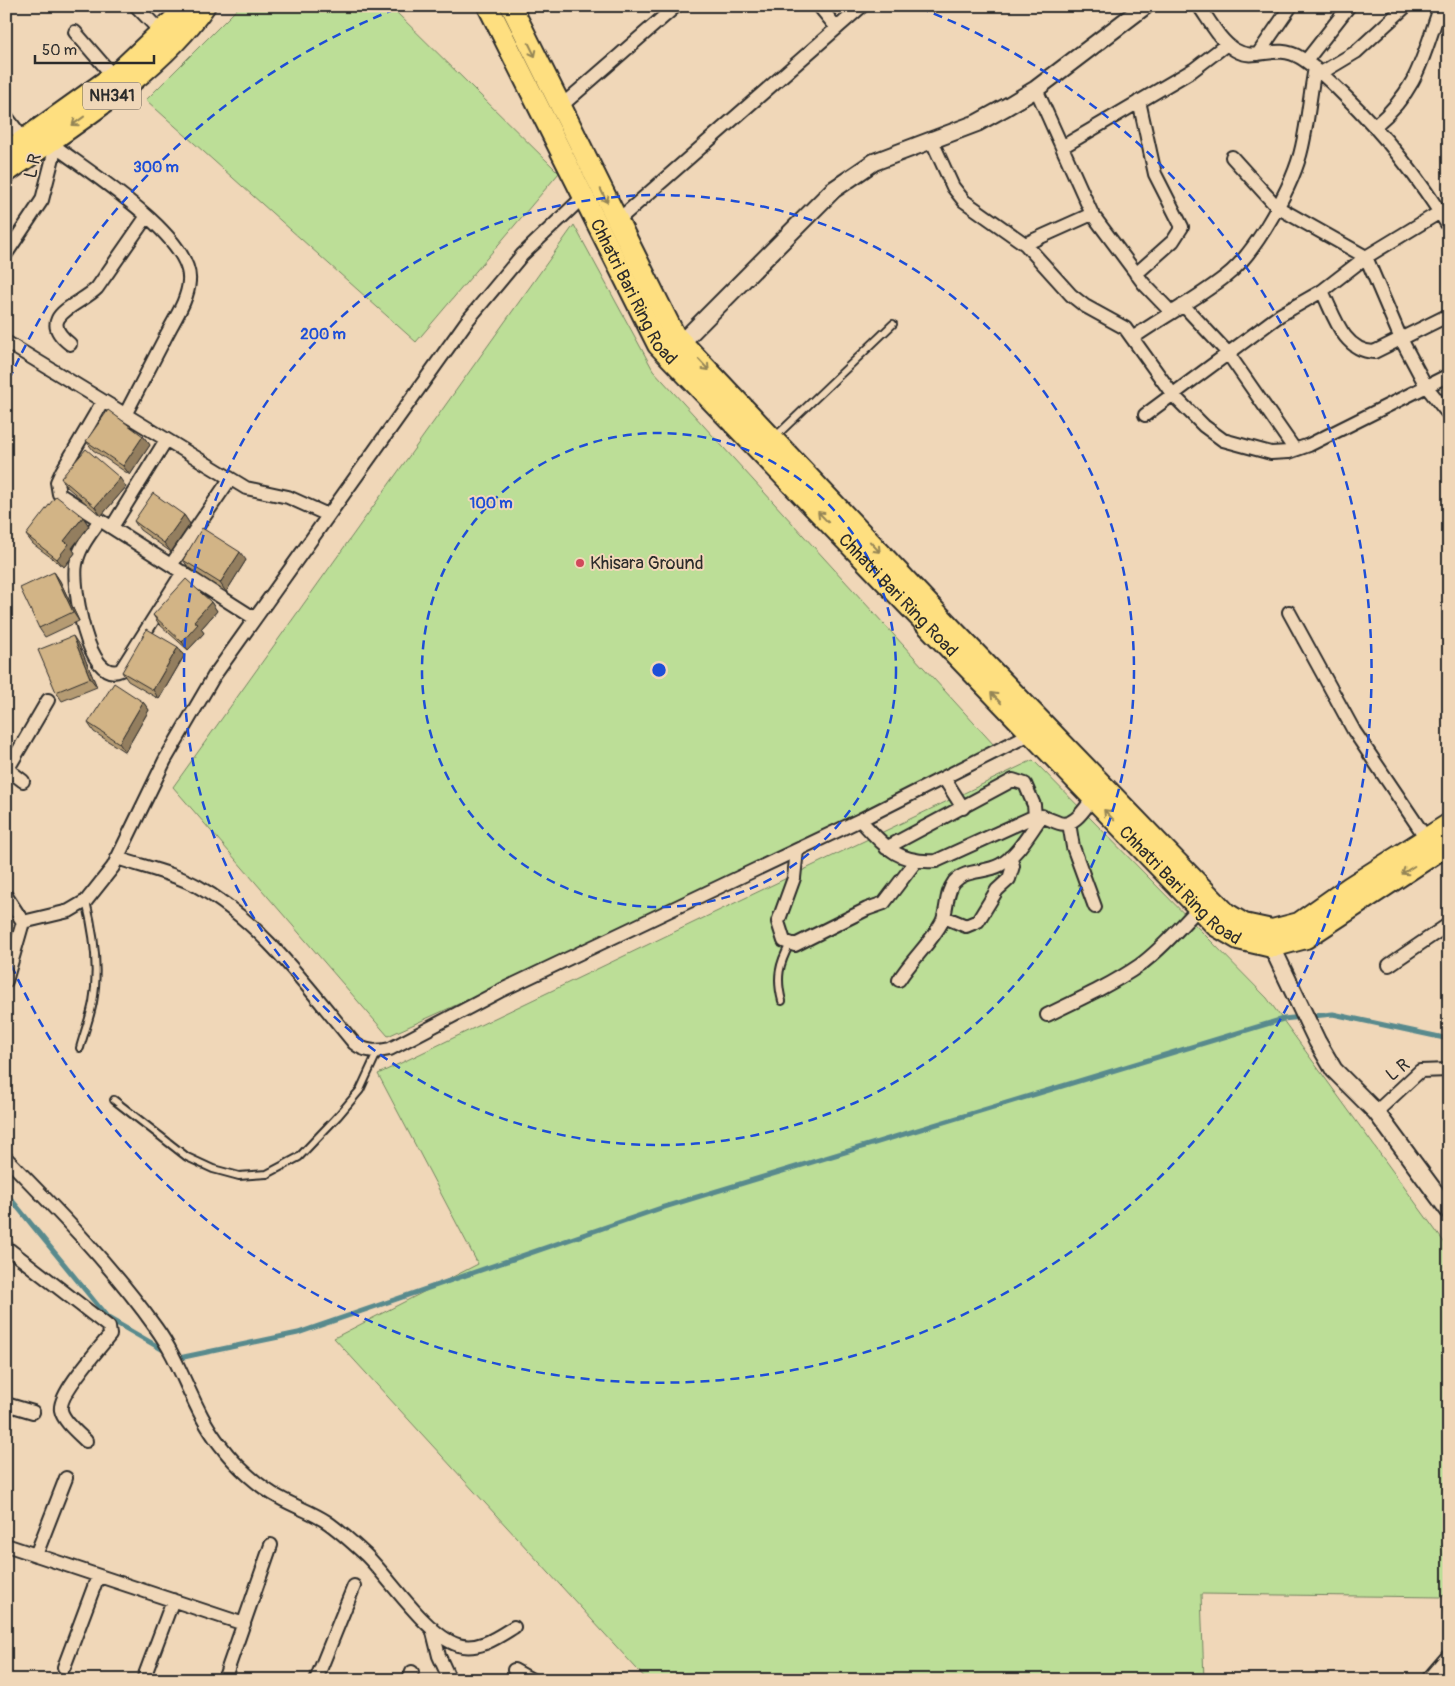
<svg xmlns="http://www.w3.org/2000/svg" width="1455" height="1686" font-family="Pangolin,sans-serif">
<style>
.green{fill:#bcde97;stroke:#748461}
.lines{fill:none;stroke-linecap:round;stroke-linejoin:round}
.stream{stroke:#598a8d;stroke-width:5}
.service-casing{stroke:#2b2b2b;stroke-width:10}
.minor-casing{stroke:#2b2b2b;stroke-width:16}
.tertiary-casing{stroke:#2b2b2b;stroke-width:20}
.primary-casing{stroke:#2b2b2b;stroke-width:24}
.trunk-casing{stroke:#2b2b2b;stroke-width:25}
.service{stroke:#f0d7b8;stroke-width:6}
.minor{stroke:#f0d7b8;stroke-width:12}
.tertiary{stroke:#f0d7b8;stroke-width:16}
.primary{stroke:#fedf80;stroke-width:20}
.trunk{stroke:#fedf80;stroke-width:21}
.wall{fill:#b59b73;stroke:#2b2b2b}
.shaded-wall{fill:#937e5e;stroke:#2b2b2b}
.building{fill:#d2b486;stroke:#2b2b2b}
.oneway{stroke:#948556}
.ring{fill:none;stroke:#1d4ed8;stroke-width:2.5;stroke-dasharray:9 6}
.poi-dot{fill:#d1495b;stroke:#f0d7b8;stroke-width:2}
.labels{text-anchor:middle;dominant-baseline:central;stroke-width:4;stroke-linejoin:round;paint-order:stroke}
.shield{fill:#f0d7b8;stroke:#665f55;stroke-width:1}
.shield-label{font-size:16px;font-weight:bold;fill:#2b2b2b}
.street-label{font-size:18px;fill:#2b2b2b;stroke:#f0d7b8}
.poi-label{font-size:18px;fill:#2b2b2b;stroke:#f0d7b8;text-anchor:start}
.centre{fill:#1d4ed8;stroke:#f0d7b8;stroke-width:2.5}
.ring-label{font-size:15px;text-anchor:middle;font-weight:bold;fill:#1d4ed8;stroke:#f0d7b8;stroke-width:4;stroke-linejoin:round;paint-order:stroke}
</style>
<rect width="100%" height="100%" fill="#f0d7b8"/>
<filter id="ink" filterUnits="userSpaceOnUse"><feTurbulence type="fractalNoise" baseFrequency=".02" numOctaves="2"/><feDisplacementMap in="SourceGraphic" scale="10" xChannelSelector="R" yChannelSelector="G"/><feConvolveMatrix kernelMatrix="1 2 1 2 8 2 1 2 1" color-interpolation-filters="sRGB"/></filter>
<g filter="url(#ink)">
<!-- green -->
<path class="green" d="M240,6H390L559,173L416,342L146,100Z
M574,225L653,370L1004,756L388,1036L173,787Z
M1033,760L1267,998L1449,1249V1591L1442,1597L1201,1594L1204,1680H647L334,1338L478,1264L378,1074Z"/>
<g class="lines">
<!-- stream -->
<path class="stream" d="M6,1193L108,1318L167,1352
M175,1356L179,1358L298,1333L661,1208L1283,1019L1333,1014L1449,1039"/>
<!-- service casing -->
<g class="service-casing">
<path id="service" d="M775,437L893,324
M782,1001C776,978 779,964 790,944
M80,1048C84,1033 90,1018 93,1002C99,970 94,933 86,901
M114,1100L187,1157L213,1169L239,1176L267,1174L299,1157L338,1116L360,1090L378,1051"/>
</g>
<!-- minor casing -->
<g class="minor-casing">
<path id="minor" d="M136,6L161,32
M819,6L837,28
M1199,6C1209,20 1220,41 1235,50C1256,63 1275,42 1301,58C1317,68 1331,82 1344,95C1385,135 1419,178 1449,227
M75,32L113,76
M1258,54L1291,6
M1306,61L1349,6
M1321,73L1356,52L1406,6
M1036,89L1092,214L1144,284L1171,312
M560,107L676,6
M6,116L24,140
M1375,126C1418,89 1422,59 1440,8
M931,139L953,187L964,201L1025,244L1071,295L1085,306L1125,328L1173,395L1204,426L1223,440L1271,453L1289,452L1309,445L1449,375
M56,147C89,172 193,237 189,281C188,300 175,318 167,334C153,361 139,388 125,415
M1062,147L1193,70L1227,44
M1232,157L1277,207L1366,257L1401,339L1426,386L1449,415
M617,221L862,6
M1025,244L1092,214
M6,254L42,200L57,142
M1136,274L1173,241L1182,227L1155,174L1139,101
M1322,291C1334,315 1343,351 1374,352L1449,315
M1183,305L1227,352L1295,450
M1134,337C1164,316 1197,299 1226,276C1256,253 1294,184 1302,147C1308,121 1310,94 1315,68
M6,342L246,488L288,497L328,515
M70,344C34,316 79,306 97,288L147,216
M103,401L62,471L57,482L59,494L254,618
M1145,415L1280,315L1322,291L1366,257L1440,212
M100,520C91,533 79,547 76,564C72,584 87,686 121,670L183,572
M112,527L166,440
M171,565L230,479
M1289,612L1354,731L1426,838
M6,768L23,781
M6,772L48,700
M944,778L963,808
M860,820C884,845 897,864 936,861L1035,816C1045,816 1050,820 1059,823C1074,828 1085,808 1093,798
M1069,823L1073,847L1095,907
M886,848L1013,780L1025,784L1034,805L1035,816
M797,850L794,878L778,922L784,941L795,945L867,909L884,903L916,861
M117,858C144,867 173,873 197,886C262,922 307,987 354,1043C365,1052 376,1052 390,1049L502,990L860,820L1030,734
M6,896L23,922L6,981
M944,917L966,926L978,921L997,890L1009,879L1013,866L1010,857
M23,922L69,911L86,901L113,867L165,760L214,676L467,321L522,255L583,197
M1389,965L1449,924
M899,980C911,960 931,943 942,922C948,909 945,894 954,882C965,869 986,873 1000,865C1018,855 1030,832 1042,816
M1047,1015C1078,1000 1111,985 1140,965C1162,949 1180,927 1199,908
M1376,1112L1420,1071L1449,1070
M6,1158C59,1212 112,1266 156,1328C183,1365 192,1410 221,1446C236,1466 259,1487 280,1498C296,1507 312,1512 327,1522C340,1531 353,1543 365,1554C389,1577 427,1636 458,1645C479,1651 498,1637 514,1627
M6,1247L109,1327L110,1335C99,1349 58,1394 61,1410C63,1421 78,1433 86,1441
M6,1404L33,1412
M6,1545L244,1624
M36,1555L66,1478
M432,1628L439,1656L450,1680
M64,1667L98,1576
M514,1670L532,1680
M143,1680L173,1600
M224,1680L271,1545
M316,1680L354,1586
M409,1680L412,1672"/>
</g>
<!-- tertiary casing -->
<g class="tertiary-casing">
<path id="tertiary" d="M1436,6L1449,13
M682,342L833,190L874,162L977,123L1006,107L1036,89L1145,6
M1272,947L1317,1041L1334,1070L1376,1112L1449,1211
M1430,1680L1449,1658"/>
</g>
<!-- primary casing -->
<g class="primary-casing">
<g id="primary">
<path id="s1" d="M488,6L658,345L1216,926L1238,939L1272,947L1306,938L1449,844"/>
<path d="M511,6L674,334L954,631L1226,913L1244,924L1272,930L1299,923L1350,887L1449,824"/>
</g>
</g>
<!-- trunk casing -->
<g class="trunk-casing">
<path id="trunk" d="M6,153L118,73L179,15L185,6
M6,172C70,126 160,71 204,6"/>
</g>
<!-- service -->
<use href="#service" class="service"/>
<!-- minor -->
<use href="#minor" class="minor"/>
<!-- tertiary -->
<use href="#tertiary" class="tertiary"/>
<!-- primary -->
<use href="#primary" class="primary"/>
<!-- trunk -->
<use href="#trunk" class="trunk"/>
</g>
<!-- wall -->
<path class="wall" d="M143,436L150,445L130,475L93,450L86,441Z
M61,478L126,487L101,516L67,487Z
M184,515L190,524L171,552L140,530L134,521Z
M83,517L89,526L72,548L75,553L64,567L33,544L26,535Z
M183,560H246L226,592L189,568Z
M54,572L60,581L79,621L45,637L39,628Z
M211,602L217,611L201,629L204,633L188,650L159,624L153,615Z
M79,645L97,687L62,701L56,692Z
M178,647L184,656L159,699L128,681L122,672Z
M143,702L149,710L125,752L94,732L88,723Z"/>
<!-- shaded-wall -->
<path class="shaded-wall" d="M143,436L150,445L130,475L123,466Z
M120,478L126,487L101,516L95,507Z
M184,515L190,524L171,552L164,543Z
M83,517L89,526L72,548L75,553L64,567L57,559L64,541Z
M240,552L246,560L226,592L220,583Z
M54,572L60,581L79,621L73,612Z
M211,602L217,611L201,629L204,633L188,650L182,642L194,621Z
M73,636L79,645L97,687L90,678Z
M178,647L184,656L159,699L153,690Z
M143,702L149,710L125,752L119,743Z"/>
<!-- building -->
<path class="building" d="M108,410L143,436L123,466L86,441Z
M86,449L120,478L95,507L61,478Z
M153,493L184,515L164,543L134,521Z
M56,496L83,517L64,541L69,544L57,559L26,535Z
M202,528L240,552L220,583L183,560Z
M54,572L73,612L39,628L20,588Z
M186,579L211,602L194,621L198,624L182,642L153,615Z
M147,629L178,647L153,690L122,672Z
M73,636L90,678L56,692L38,650Z
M114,683L143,702L119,743L88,723Z"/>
<!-- one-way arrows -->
<defs><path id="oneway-shaft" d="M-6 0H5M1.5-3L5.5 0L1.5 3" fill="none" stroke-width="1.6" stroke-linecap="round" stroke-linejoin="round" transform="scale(1.25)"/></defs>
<g class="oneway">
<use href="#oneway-shaft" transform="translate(532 50) rotate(64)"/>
<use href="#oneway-shaft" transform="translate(78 121) rotate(144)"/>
<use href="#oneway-shaft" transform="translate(604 196) rotate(64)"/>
<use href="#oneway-shaft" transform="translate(704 365) rotate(47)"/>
<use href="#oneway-shaft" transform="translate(823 517) rotate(-134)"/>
<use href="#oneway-shaft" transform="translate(875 547) rotate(47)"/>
<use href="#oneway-shaft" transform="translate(996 698) rotate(-134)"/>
<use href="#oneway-shaft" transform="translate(1109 815) rotate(-134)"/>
<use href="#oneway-shaft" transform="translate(1408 870) rotate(148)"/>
</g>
</g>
<!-- distance rings -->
<g class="ring">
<circle cx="659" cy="670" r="237"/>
<circle cx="659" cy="670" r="475"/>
<path d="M9 380A712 712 0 0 1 398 8M920 8A712 712 0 1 1 9 960"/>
</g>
<!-- markers -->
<circle class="poi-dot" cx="580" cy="563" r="5"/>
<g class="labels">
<!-- shield labels -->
<rect class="shield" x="83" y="82.5" width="58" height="27" rx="4"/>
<g class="shield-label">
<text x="112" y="96">NH341</text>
</g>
<!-- street labels -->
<g class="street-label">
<text transform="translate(33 166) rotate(-76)">L R</text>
<text stroke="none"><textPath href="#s1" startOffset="321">Chhatri Bari Ring Road</textPath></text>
<text stroke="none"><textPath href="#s1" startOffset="726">Chhatri Bari Ring Road</textPath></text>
<text stroke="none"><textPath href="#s1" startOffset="1131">Chhatri Bari Ring Road</textPath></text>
<text transform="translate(1398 1070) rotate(-38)">L R</text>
</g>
<!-- poi labels -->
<g class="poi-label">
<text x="590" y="563">Khisara Ground</text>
</g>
</g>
<circle cx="659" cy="670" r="8" class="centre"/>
<g class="ring-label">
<text x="156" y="172">300 m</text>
<text x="323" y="339">200 m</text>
<text x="491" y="508">100 m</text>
</g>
<!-- margin -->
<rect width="1455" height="1686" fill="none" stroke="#f0d7b8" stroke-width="25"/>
<rect x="12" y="12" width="1430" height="1661" fill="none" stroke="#2b2b2b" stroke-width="2" filter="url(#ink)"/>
<!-- scale -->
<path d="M35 55v8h119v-8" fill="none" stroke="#2b2b2b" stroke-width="2.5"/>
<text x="42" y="55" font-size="15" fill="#2b2b2b" stroke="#f0d7b8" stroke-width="4" paint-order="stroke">50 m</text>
</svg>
